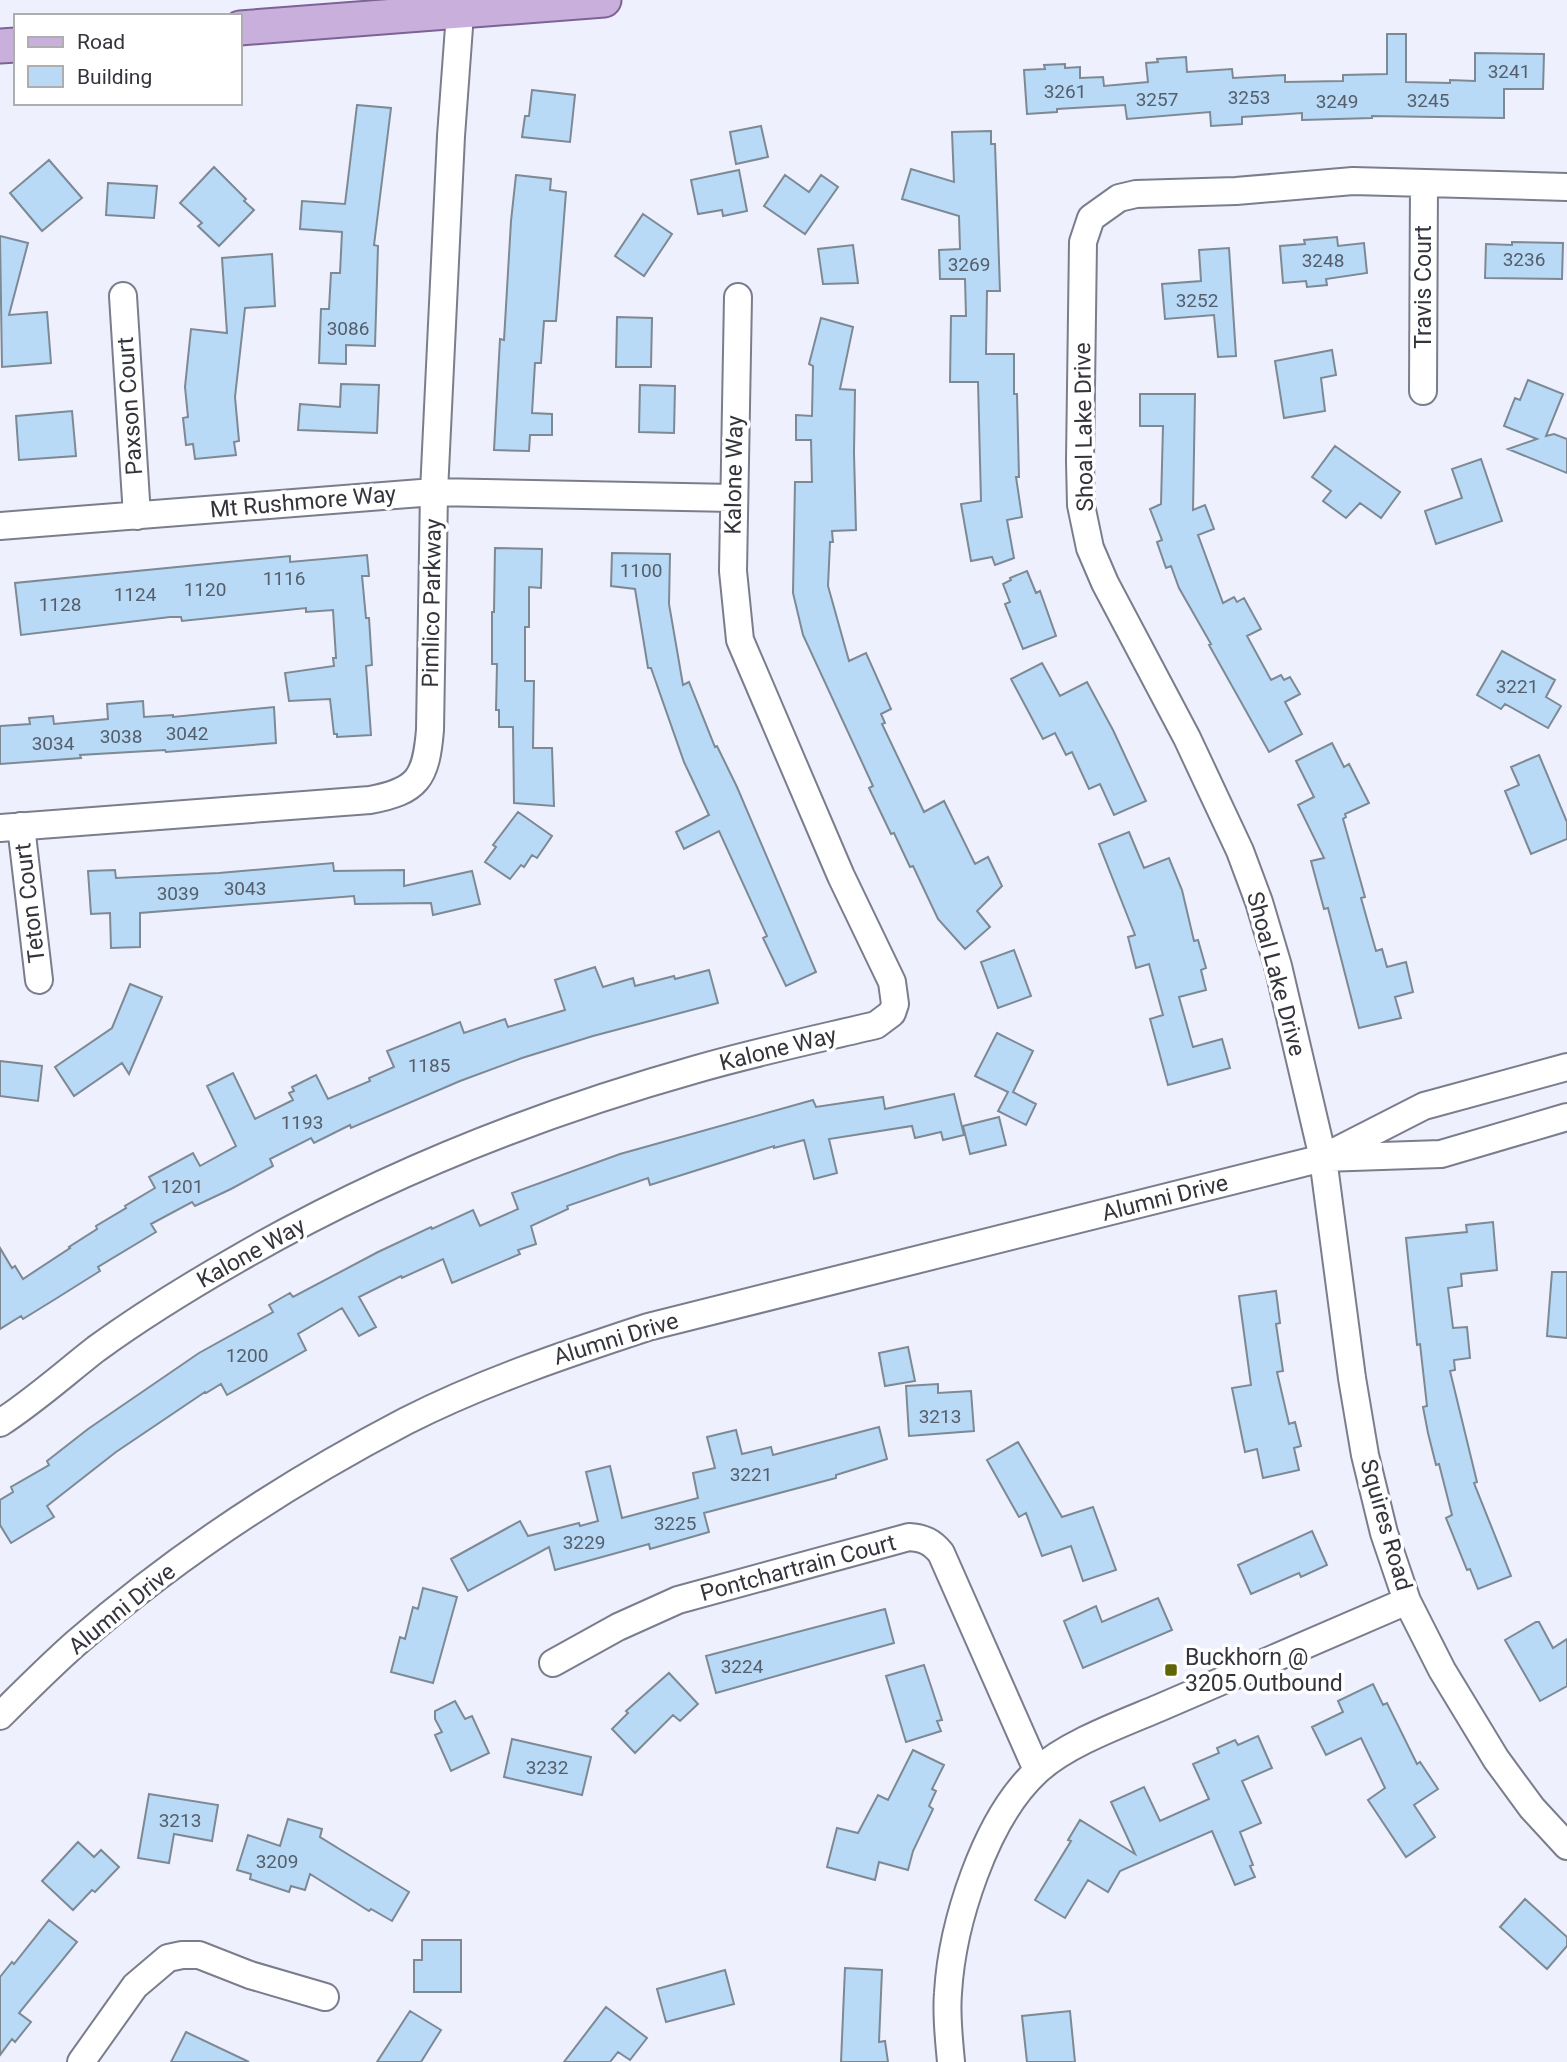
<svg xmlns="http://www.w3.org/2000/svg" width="1567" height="2062" font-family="Roboto,sans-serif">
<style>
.building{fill:#b9daf6;stroke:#7d8994;stroke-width:2}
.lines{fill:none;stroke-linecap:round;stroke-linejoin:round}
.minor-casing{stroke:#7a7d8c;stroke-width:30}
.major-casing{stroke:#7d6295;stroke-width:37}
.minor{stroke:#fff;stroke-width:26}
.major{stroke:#c9b0dc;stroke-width:33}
.poi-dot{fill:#606605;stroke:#fff;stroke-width:2.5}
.labels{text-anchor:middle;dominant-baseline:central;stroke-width:7;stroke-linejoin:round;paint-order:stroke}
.number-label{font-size:19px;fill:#555e6a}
.street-label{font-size:23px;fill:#34353c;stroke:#fff}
.poi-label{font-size:23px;fill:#34353c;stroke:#fff;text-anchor:start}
</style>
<rect width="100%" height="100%" fill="#eef0fd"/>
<!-- building -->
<path class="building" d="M1387,34H1406V82L1450,83V80L1475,81V53L1544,54L1543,89H1504V118L1372,116V118L1302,120V113L1242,117V124L1211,126L1210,112L1127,119L1125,105L1057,109V112L1027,114L1024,70L1045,69L1044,65L1065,64V68L1080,67V78L1103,77L1104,86L1148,82L1146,63L1158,62L1157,59L1186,57L1187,72L1232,69L1233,78L1285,75V82L1343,81V75L1387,74Z
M532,90L575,95L570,142L522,137L525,116H529Z
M357,105L391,108L374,245L378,246L375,346L346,345V364L319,363L321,309H329L331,273H340L342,232L300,229L302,201L345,204Z
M761,126L768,157L736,164L730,132Z
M991,131V144H995L1000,291H987L986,354H1014V394H1017L1019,477H1016L1022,517L1007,520L1014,558L995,565L992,557L971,561L961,504L981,501L978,382H950L951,316H966L965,279H940L939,250L960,249L959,216L902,199L911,169L954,182L952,132Z
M49,160L82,198L42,231L10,193Z
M214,167L246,199L244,201L254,210L219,246L198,226L202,223L180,203Z
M739,170L747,211L723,216L722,210L698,214L691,180Z
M516,175L551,179L550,190L566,192L556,321H544L541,363H535L532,413L552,414V435H530L529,451L494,450L500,339L504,340L511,221Z
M785,175L809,192L821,175L838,187L805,234L764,206Z
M108,183L157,186L154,218L106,215Z
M643,214L672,234L644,276L615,256Z
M0,236L28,243L9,315L47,312L51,363L2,367Z
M1337,237L1338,246L1364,243L1367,273L1326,279L1327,285L1307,287L1306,281L1283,283L1280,246L1305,244L1304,240Z
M1512,242L1563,243L1562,279L1485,278L1486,244L1512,245Z
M853,245L858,283L823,284L818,249Z
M1229,248L1236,356L1218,357L1214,315L1165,319L1162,284L1201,281L1199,250Z
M272,254L275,306L245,308L235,397L239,441L234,442L236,455L195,459L193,444L186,445L183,418L188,417L185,387L191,329L227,333L222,258Z
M617,317L652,318L651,367H616Z
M821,318L853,327L840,389L855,390L854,453L856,530L832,531L833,542H830L828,586L849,661L866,653L891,709L881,714L885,723L882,724L924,812L944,801L975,864L988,857L1002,886L977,911L990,927L965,949L938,919L913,866L910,867L894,833L891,834L869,788L873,786L803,635L793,593L795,482H812L811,440H796V415L812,416L813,366L809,364Z
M1332,350L1336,375L1321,378L1325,411L1284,418L1275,361Z
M1528,380L1563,394L1546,436L1554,434L1567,439V473L1508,449L1537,439L1504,426L1515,398L1520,400Z
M341,384L379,385L377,433L298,430L300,404L340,407Z
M640,385L675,386L674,433L639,432Z
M1140,394H1195L1193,510L1205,505L1214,529L1198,535L1223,603L1234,597L1237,602L1244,598L1261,629L1247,636L1271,680L1281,675L1284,680L1290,677L1300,694L1285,702L1302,734L1269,752L1209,645L1211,644L1179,588L1171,566L1166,568L1157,542L1162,540L1150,509L1161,504L1163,426H1140Z
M72,411L76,456L19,460L16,416Z
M1335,446L1400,492L1381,518L1360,503L1346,518L1323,501L1331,491L1312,477Z
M1481,459L1502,521L1436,544L1425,511L1462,498L1452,469Z
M495,548L542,549L541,588L529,587V627H525V681H534L533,748H552L554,806L514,803L513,727H499V710H496L497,664H492V612H494Z
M612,553L670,554L669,604L683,685L689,682L715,747L717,746L737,787L816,972L786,986L763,938L767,936L719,831L684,849L676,832L709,815L684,762L651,668H648L635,589L611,586Z
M367,555L369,576H362L366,618H369L372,665L366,666L371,735L337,737V734H334L330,699L289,701L285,673L334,666L333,658H336L333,610L306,612V608L182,621L181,617H170L21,635L15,583L290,556V562Z
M1027,571L1036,593L1040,591L1056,636L1023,649L1005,604L1010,602L1003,584L1011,580L1010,578Z
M1502,651L1555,680L1546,697L1561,706L1548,728L1505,704L1501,709L1477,695Z
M1042,663L1060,696L1087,682L1113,730L1146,801L1114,815L1100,784L1089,789L1072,752L1066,755L1055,733L1043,739L1011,679Z
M143,701L144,717L173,715V717L274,707L276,743L166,752L165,750L80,755L81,758L0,764V726L30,724L29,718L53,716L54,724L108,719L107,704Z
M1332,743L1344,767L1349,764L1369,803L1345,814L1346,817L1343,819L1365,897L1361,898L1376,951L1382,949L1387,967L1406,962L1413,992L1395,997L1401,1018L1359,1028L1328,908L1324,909L1311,861L1324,858L1298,805L1314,797L1296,761Z
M1539,755L1567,822V839L1531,854L1505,791L1519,785L1511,767Z
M518,812L552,836L537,858L532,855L524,867L521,865L510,879L485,862L496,847L493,845Z
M1129,832L1144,868L1169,858L1182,890L1194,941L1198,940L1206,968L1201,970L1206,990L1179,997L1193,1047L1222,1039L1230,1068L1168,1085L1150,1019L1163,1015L1149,964L1136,968L1128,937L1135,935L1099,844Z
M333,863L334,871L404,870V886L472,871L480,904L433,915L431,903L355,904L354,896L140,913V947L111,948L110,913L91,914L88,871L115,870L116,878L219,873Z
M1014,950L1031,996L998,1008L981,962Z
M595,967L603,987L633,978L635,986L674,976L675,979L709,970L718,1003L593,1036L522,1058L460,1081L351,1128L350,1125L314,1143L311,1138L270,1159L273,1166L231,1189L195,1206L192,1202L151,1224L156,1232L98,1267L100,1271L57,1298L23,1319L21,1316L0,1329V1248L12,1268L15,1266L23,1279L70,1248L69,1247L97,1229L96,1226L126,1208L125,1206L155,1188L149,1177L193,1153L200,1166L236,1146L207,1086L233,1073L255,1119L293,1100L289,1093L294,1091L292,1087L316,1075L328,1099L370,1081L369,1078L394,1067L387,1051L460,1022L464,1033L505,1019L508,1027L565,1010L555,980Z
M130,984L162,997L129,1074L122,1063L74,1096L55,1067L112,1028Z
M997,1033L1033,1051L1013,1092L1036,1104L1026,1125L998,1111L1008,1092L975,1076Z
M0,1061L42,1066L38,1101L0,1096Z
M954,1094L964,1135L943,1140L941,1132L915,1138L912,1126L829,1139L837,1173L814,1179L804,1140L774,1148V1146L650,1185L648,1178L567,1206L568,1209L531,1226L536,1244L518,1250L520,1254L452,1283L443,1259L402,1278L401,1276L359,1297L376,1327L359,1336L342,1308L298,1334L306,1350L227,1395L221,1384L206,1393L205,1392L116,1452L47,1506L54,1517L11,1543L0,1525V1500L13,1492L11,1487L49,1465L47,1461L88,1429L199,1353L273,1312L269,1305L290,1293L293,1297L378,1252L431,1227L432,1229L473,1210L480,1226L518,1209L512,1193L620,1154L813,1100L816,1107L883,1097L885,1109Z
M999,1117L1006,1145L970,1154L963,1126Z
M1493,1222L1497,1270L1461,1274L1462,1286L1448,1288L1453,1328L1467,1327L1470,1358L1454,1360L1455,1370L1450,1371L1477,1482L1474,1483L1511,1576L1478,1589L1470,1569L1467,1570L1446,1518L1452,1515L1439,1464L1436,1465L1428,1433L1423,1407L1427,1406L1420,1344L1417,1345L1406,1238L1467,1232L1466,1225Z
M1552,1272H1567V1338L1547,1336Z
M1276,1291L1280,1323L1276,1324L1283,1371L1277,1372L1289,1424L1295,1422L1301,1446L1294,1448L1299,1470L1263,1478L1257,1449L1245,1452L1232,1388L1251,1385L1239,1296Z
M908,1347L915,1381L885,1386L879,1353Z
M938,1384V1393L971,1391L974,1431L909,1436L906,1386Z
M879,1427L887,1459L836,1475V1478L704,1513L709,1532L650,1549L649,1544L555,1570L549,1547L468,1591L451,1559L520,1521L528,1536L579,1523L580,1526L598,1521L586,1472L610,1466L622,1518L698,1498L693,1473L715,1468L707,1437L736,1430L742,1454L771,1447L773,1455Z
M1018,1442L1062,1517L1093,1507L1116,1570L1083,1581L1071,1546L1042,1556L1026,1513L1019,1517L987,1460Z
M1312,1531L1327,1565L1301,1577L1299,1573L1251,1594L1238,1565Z
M423,1588L457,1597L433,1683L391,1672L400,1637L405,1639L413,1607L418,1609Z
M1158,1598L1172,1630L1083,1668L1064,1621L1096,1606L1102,1622Z
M885,1609L894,1643L716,1693L706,1656Z
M1536,1622H1539L1553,1648L1567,1639V1686L1540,1701L1505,1640Z
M924,1665L942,1720L937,1721L941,1731L906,1742L886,1676Z
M669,1673L698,1704L680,1721L673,1715L635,1753L612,1729L628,1713L626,1711Z
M1373,1684L1383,1705L1387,1703L1417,1764L1420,1762L1438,1789L1414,1805L1435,1837L1406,1857L1368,1800L1385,1788L1361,1738L1326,1755L1312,1727L1343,1712L1338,1701Z
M455,1701L465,1719L472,1716L489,1753L451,1771L435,1735L442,1732L435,1719V1711Z
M1258,1736L1272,1768L1242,1781L1261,1823L1240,1832L1253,1865L1250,1866L1255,1877L1235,1885L1212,1831L1120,1871L1108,1892L1088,1880L1065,1918L1035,1900L1071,1841L1068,1840L1080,1820L1135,1854L1111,1802L1144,1787L1160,1821L1209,1799L1193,1764L1219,1753L1217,1748L1235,1740L1238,1745Z
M512,1739L591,1757L582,1795L504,1777Z
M913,1750L944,1765L932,1789L936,1791L929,1806L933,1809L913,1851L908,1870L879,1862L875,1880L827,1867L837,1828L858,1833L878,1795L888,1800Z
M149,1794L218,1805L212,1841L174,1834L169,1863L138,1858Z
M288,1819L322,1829L320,1837L409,1892L392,1921L371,1909L369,1911L310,1874L305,1890L291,1886L289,1892L250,1879L251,1874L237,1870L248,1835L280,1846Z
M78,1842L94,1857L101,1850L119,1867L95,1892L92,1890L73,1910L42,1881Z
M1525,1899L1567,1937V1946L1547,1969L1500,1927Z
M49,1920L77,1942L19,2013L31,2022L15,2042L12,2039L0,2055V1977L12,1962L14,1964Z
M422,1940H461V1992H414V1960H422Z
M845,1968L882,1970L879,2042L885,2041L888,2062H841Z
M725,1970L734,2004L666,2022L657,1989Z
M606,2007L647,2038L630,2060L618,2052L610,2062H564Z
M410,2011L441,2030L421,2062H377Z
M1070,2011L1075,2062H1027L1022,2016Z
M186,2032L249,2062H171Z"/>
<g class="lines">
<!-- minor casing -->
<g class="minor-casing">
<path id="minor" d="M1567,187L1353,181L1236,191L1136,194L1119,198L1091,218L1083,242L1080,461L1081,505L1090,548L1105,583L1187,738L1240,851L1259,902L1278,966L1323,1158L1352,1378L1365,1455L1384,1533L1407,1601L1442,1670L1496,1759L1532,1808L1567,1846
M123,296L137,516
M1423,391L1424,183
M0,526L434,492L733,498
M21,826L39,980
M0,828L370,800C418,791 426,778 430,730L434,492L451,136L461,0
M1330,1154L1424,1106L1567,1067
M0,1423C34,1401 64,1374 96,1349C140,1317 187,1288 234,1261C378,1177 537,1114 697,1069C756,1052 817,1039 876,1025L892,1013L895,1004L892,982L841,876L740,640L733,571L738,297
M553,1663L618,1627L678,1600L909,1537C924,1538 932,1542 941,1553L1037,1770
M0,1716C25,1691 50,1666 76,1643C176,1556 289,1482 406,1421C483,1382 566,1354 648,1327L1323,1158L1441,1154L1567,1117
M81,2062L135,1986L168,1958L182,1955H199L250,1975L325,1997
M951,2062C949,2039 946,2016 948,1993C952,1924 985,1819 1037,1771C1066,1744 1121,1724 1159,1708C1241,1672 1324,1637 1407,1601"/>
</g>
<!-- major casing -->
<g class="major-casing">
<path id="major" d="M240,28L604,0
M0,46L16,45"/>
</g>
<!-- minor -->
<use href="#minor" class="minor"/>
<!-- major -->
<use href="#major" class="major"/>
</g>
<!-- markers -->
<rect class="poi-dot" x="1164" y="1663" width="14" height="14" rx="3.5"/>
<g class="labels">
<!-- number labels -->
<g class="number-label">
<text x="1509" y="71">3241</text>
<text x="1065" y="91">3261</text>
<text x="1249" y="97">3253</text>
<text x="1157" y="99">3257</text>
<text x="1428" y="100">3245</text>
<text x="1337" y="101">3249</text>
<text x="1524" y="259">3236</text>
<text x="1323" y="260">3248</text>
<text x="969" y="264">3269</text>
<text x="1197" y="300">3252</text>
<text x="348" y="328">3086</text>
<text x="641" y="570">1100</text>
<text x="284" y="578">1116</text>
<text x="205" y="589">1120</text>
<text x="135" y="594">1124</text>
<text x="60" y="604">1128</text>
<text x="1517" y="686">3221</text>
<text x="187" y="733">3042</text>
<text x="121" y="736">3038</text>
<text x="53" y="743">3034</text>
<text x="245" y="888">3043</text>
<text x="178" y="893">3039</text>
<text x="429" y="1065">1185</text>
<text x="302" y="1122">1193</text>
<text x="182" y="1186">1201</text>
<text x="247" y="1355">1200</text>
<text x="940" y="1416">3213</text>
<text x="751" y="1474">3221</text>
<text x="675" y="1523">3225</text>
<text x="584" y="1542">3229</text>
<text x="742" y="1666">3224</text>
<text x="547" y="1767">3232</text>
<text x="180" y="1820">3213</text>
<text x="277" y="1861">3209</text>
</g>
<!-- street labels -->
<g class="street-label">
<text transform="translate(1423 287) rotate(-90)">Travis Court</text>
<text transform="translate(130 406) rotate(-94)">Paxson Court</text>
<text transform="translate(1084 427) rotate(-91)">Shoal Lake Drive</text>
<text transform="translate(734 475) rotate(-89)">Kalone Way</text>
<text transform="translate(303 502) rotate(-5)">Mt Rushmore Way</text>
<text transform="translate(432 603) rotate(-89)">Pimlico Parkway</text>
<text transform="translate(30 903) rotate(-97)">Teton Court</text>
<text transform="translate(1276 974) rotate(75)">Shoal Lake Drive</text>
<text transform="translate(778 1049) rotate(-14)">Kalone Way</text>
<text transform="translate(1165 1198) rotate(-14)">Alumni Drive</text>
<text transform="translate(251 1253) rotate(-29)">Kalone Way</text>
<text transform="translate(616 1339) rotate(-17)">Alumni Drive</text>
<text transform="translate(1386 1525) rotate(74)">Squires Road</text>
<text transform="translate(798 1568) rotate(-15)">Pontchartrain Court</text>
<text transform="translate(122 1609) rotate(-39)">Alumni Drive</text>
</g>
<!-- poi labels -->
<g class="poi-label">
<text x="1185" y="1657">Buckhorn @<tspan x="1185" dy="26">3205 Outbound</tspan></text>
</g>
</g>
<!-- legend -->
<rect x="14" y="14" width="228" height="91" fill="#ffffff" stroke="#aeaeb1" stroke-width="2"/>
<rect x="28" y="37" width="35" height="10" fill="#c9b0dc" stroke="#aeaeb1" stroke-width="2"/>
<text x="77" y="49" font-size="21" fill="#34353c">Road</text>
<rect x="28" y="66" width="35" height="21" fill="#b9daf6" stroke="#aeaeb1" stroke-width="2"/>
<text x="77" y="84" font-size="21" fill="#34353c">Building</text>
</svg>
